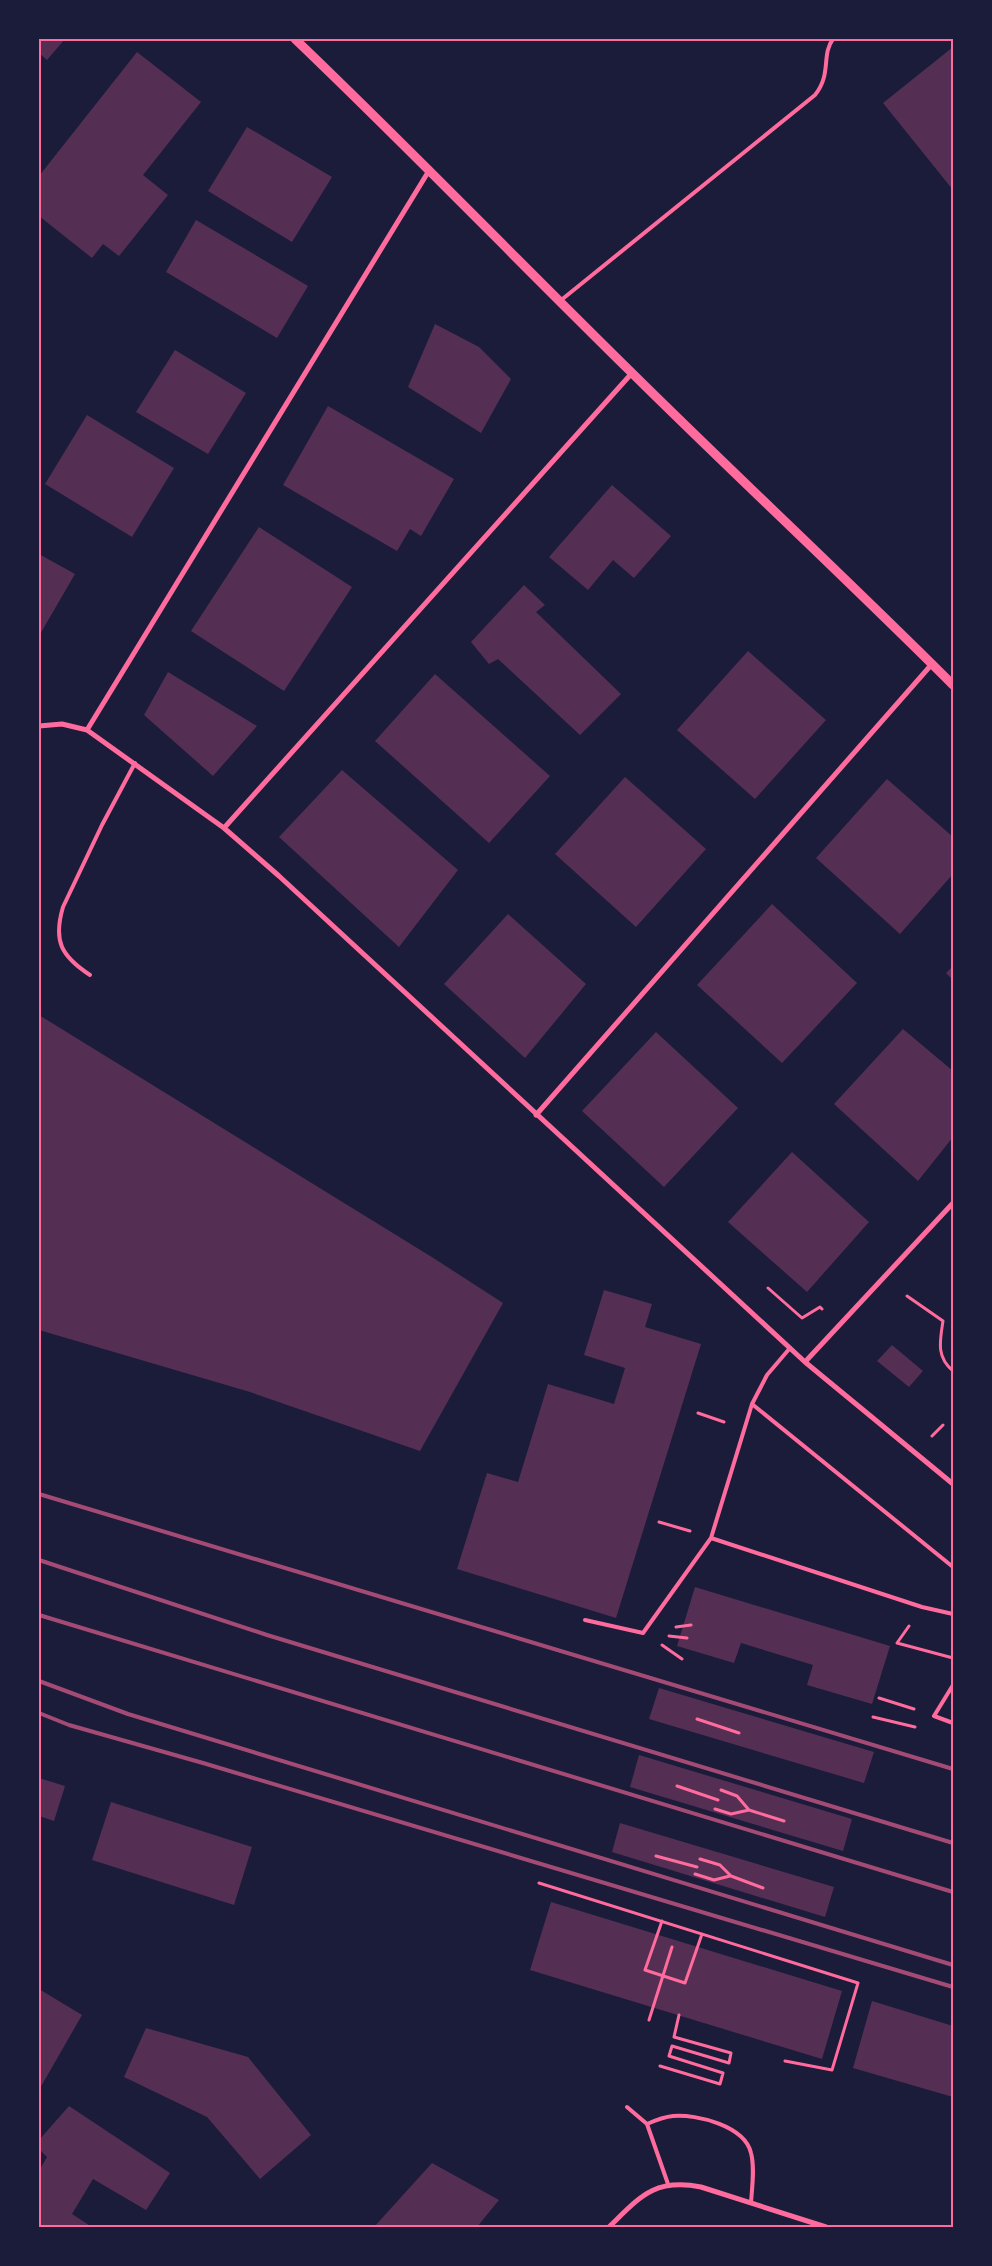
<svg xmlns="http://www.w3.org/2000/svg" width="992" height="2266" font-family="Spectral,serif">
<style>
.building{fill:#542f53}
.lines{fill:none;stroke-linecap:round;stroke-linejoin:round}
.path{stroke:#ff6b9d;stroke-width:3}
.service{stroke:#ff6b9d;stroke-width:4}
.minor{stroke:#ff6b9d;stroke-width:5}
.tertiary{stroke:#ff6b9d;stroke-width:9}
.rail{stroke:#a44b75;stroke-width:4}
.neatline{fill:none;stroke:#ff6b9d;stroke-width:2}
</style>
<rect width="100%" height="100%" fill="#1b1b3a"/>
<!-- building -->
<path class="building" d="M39,39H65L47,60L39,53Z
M953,47V190L883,103Z
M137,52L201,102L143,175L168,195L119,256L103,244L92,258L39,216V176Z
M247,127L332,177L292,242L208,191Z
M196,220L308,286L277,338L166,272Z
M435,324L479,347L511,379L481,433L408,387Z
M175,350L246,393L208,454L136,412Z
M328,406L454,479L421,536L410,529L397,551L283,485Z
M87,415L174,468L132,537L45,484Z
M612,485L671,536L634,578L613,560L588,590L549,557Z
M259,527L352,587L284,691L191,631Z
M39,554L75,574L39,636Z
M524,585L545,605L536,612L621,694L580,735L498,659L489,664L471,642Z
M748,651L826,720L755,799L677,730Z
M168,672L257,726L213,776L144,715Z
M435,674L550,776L489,843L375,741Z
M342,770L458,870L399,947L279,837Z
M625,777L706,849L636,927L555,854Z
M887,779L953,837V874L900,934L816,858Z
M772,904L857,983L782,1063L697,985Z
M508,914L586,984L525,1058L444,984Z
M953,966V980L946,973Z
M39,1015L435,1259L503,1303L420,1451L250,1392L39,1330Z
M903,1029L953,1071V1137L918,1181L834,1104Z
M656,1032L738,1108L664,1187L582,1111Z
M792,1152L869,1222L807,1292L728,1222Z
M604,1290L652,1304L645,1327L701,1344L616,1618L457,1569L487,1473L518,1482L548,1384L614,1404L625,1368L584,1355Z
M892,1345L923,1371L909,1387L877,1361Z
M695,1587L890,1646L872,1704L807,1685L813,1665L741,1643L734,1663L677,1646Z
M659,1688L874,1752L864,1783L649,1719Z
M639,1755L852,1819L843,1851L630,1787Z
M39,1778L65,1786L54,1821L39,1816Z
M111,1802L252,1847L234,1905L92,1860Z
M620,1823L834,1887L825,1917L612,1852Z
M551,1902L842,1991L822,2059L530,1970Z
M39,1989L82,2015L39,2090Z
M872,2001L953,2026V2097L853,2068Z
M146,2028L248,2057L311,2135L260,2179L207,2117L124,2077Z
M69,2106L170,2173L146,2210L93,2179L72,2214L92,2227H39V2171L47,2157L39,2149V2140Z
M432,2163L499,2200L477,2227H374Z"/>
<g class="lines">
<!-- path -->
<path class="path" d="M768,1288L802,1318L820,1307L822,1309
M907,1296L943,1321C940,1341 936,1357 953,1371
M698,1413L724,1422
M932,1436L943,1425
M659,1522L690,1531
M909,1626L897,1643L953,1658
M676,1627L691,1625
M669,1636L687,1638
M662,1645L682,1659
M879,1698L914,1709
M873,1717L915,1727
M697,1719L739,1733
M677,1786L718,1800
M721,1790L737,1796L749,1810L784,1821
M715,1809L731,1814L749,1810
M656,1856L697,1867
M700,1859L720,1865L731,1876L763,1888
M695,1874L714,1880L730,1876
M539,1883L858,1983L832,2070L785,2061
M662,1921L645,1970L685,1983L702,1934
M649,2020L672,1947
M660,2066L720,2084L723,2073L669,2056L672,2046L729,2063L731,2053L674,2037L679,2015"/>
<!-- service -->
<path class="service" d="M560,301L815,95C832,74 821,55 833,39
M90,975C61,956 53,941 63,907L102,825L135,763
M752,1404L953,1567
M711,1538L922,1607L953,1614
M585,1620L643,1633L711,1538L752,1404L767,1375L790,1348
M953,1685L934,1716L953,1723
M627,2107L647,2124L668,2184
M647,2124C656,2120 663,2117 673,2116C697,2114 745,2126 751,2153C755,2168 752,2187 751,2203"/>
<!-- minor -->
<path class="minor" d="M39,726L62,724L87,730L224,828L279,876L805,1362L953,1484
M87,730L430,169
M224,828L632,373
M536,1115L932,664
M805,1362L953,1203
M609,2227C640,2197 654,2178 701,2187L826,2227"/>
<!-- tertiary -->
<path class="tertiary" d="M295,39C409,148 518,261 631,372C737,477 847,579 953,685"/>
<!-- rail -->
<path class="rail" d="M39,1494L953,1769
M39,1560L267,1635L953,1843
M39,1615L953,1892
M39,1681L128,1714L953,1965
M39,1713L69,1725L203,1763L953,1987"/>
</g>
<!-- border -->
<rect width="992" height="2266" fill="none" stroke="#1b1b3a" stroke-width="80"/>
<rect x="40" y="40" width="912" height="2186" class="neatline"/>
</svg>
